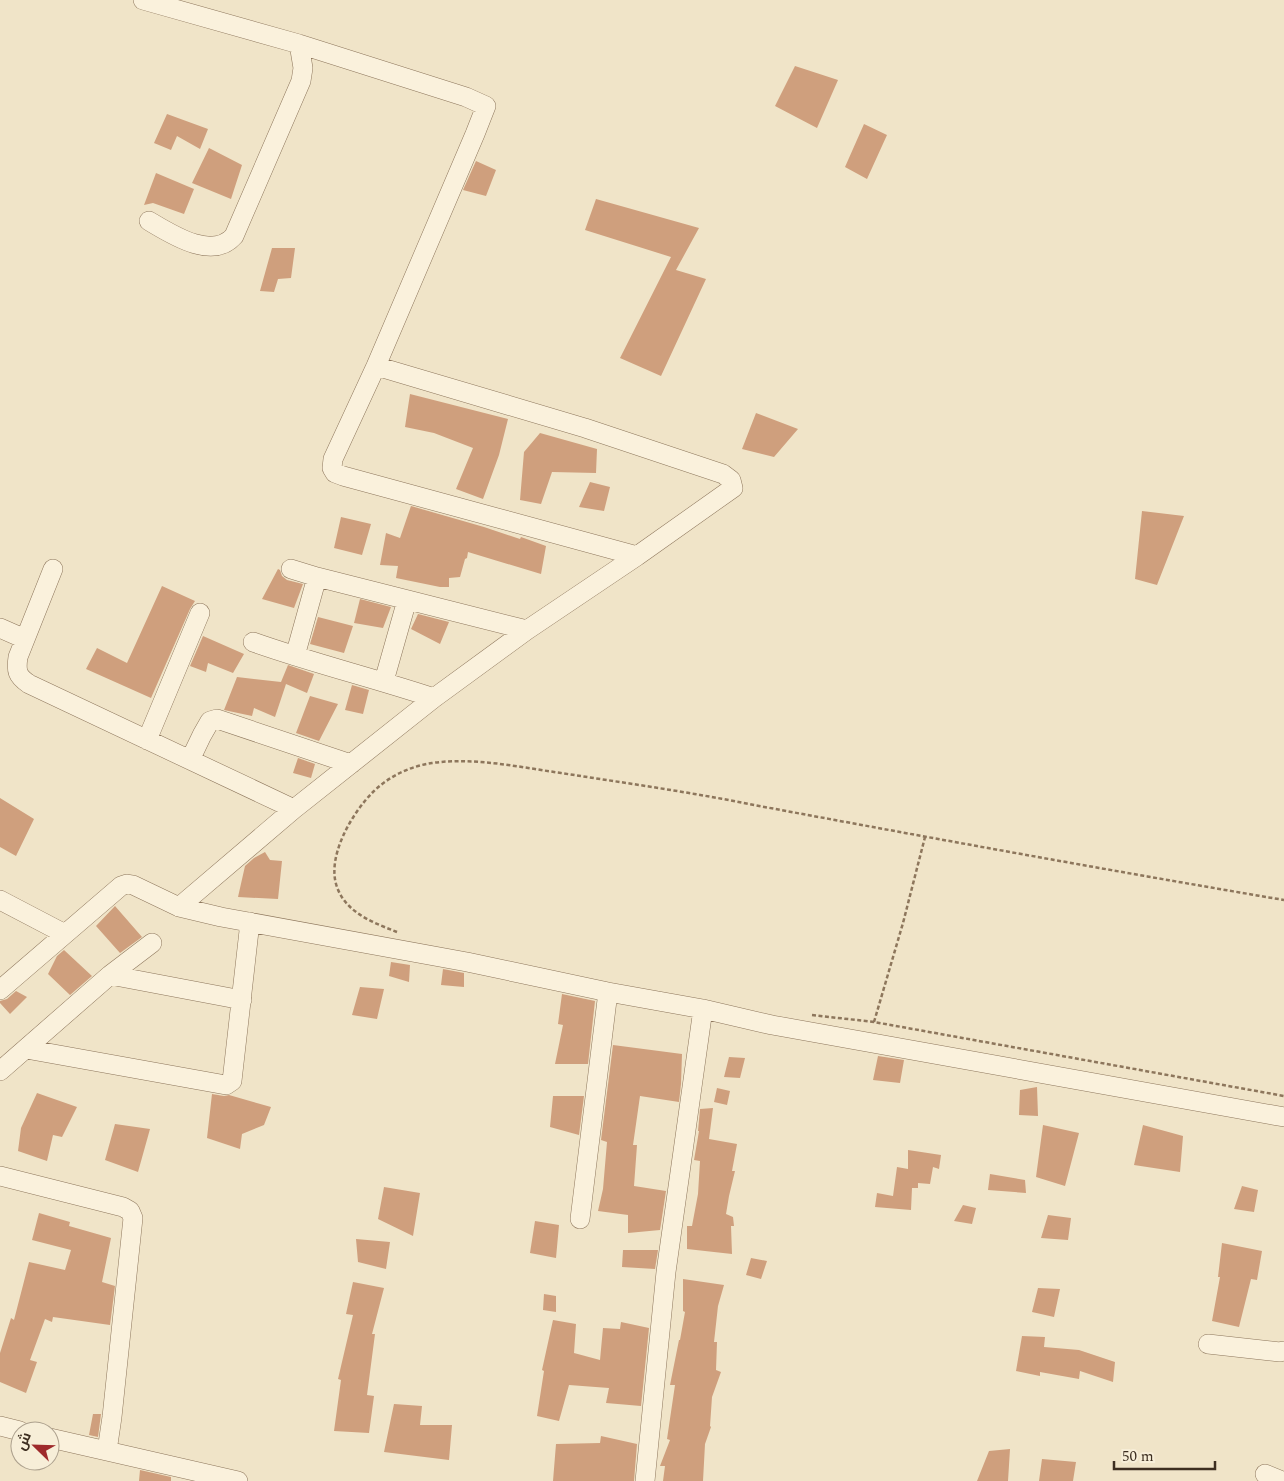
<svg xmlns="http://www.w3.org/2000/svg" width="1284" height="1481" font-family="Spectral,Cairo,serif">
<style>
.building{fill:#cf9f7d}
.lines{fill:none;stroke-linecap:round;stroke-linejoin:round}
.minor-casing{stroke:#8d765c;stroke-width:20}
.path{stroke:#8d765c;stroke-width:2.5;stroke-dasharray:4 2.5;stroke-linecap:butt}
.minor{stroke:#faf1dc;stroke-width:19}
</style>
<rect width="100%" height="100%" fill="#f0e4c8"/>
<!-- building -->
<path class="building" d="M795,66L838,80L817,128L775,106Z
M167,114L208,129L200,149L177,136L171,150L154,143Z
M864,124L887,135L867,179L845,167Z
M209,148L242,165L231,199L192,183Z
M476,161L496,170L486,196L463,190Z
M156,173L194,189L184,214L153,203L144,205Z
M596,199L699,228L676,270L706,279L661,376L620,358L671,257L585,230Z
M272,248H295L291,278L278,279L274,292L260,291Z
M410,394L508,419L499,455L483,499L456,489L473,448L434,433L405,427Z
M756,413L798,429L774,457L742,449Z
M540,433L597,449L596,473L552,472L541,504L520,500L524,452Z
M590,482L610,487L604,511L579,507Z
M411,506L484,527L520,539L521,537L546,546L541,574L468,552L467,558L465,559L460,577L449,578V587H440L396,578L398,566L380,565L386,533L400,538Z
M1142,511L1184,516L1157,585L1135,579Z
M341,517L371,524L362,555L334,548Z
M278,569L280,570L282,576L287,580L303,584L294,608L262,599Z
M162,586L195,601L190,609L151,698L86,669L97,648L127,663Z
M360,599L391,607L383,628L354,623Z
M418,614L449,622L440,644L411,629Z
M318,617L353,626L344,653L310,644Z
M203,636L244,654L233,673L208,663L206,672L190,666Z
M288,665L314,674L307,693L286,684L275,717L254,708L252,716L224,710L237,677L281,682Z
M352,685L369,690L363,714L345,710Z
M310,696L338,704L319,741L296,733Z
M298,758L315,764L311,778L293,773Z
M0,798L34,819L16,856L0,847Z
M265,852L270,860L282,861L278,899L238,897L245,866L254,858Z
M115,906L142,937L120,953L96,926Z
M64,950L92,976L70,995L48,974L57,956Z
M391,962L410,965L409,982L389,976Z
M443,969L464,973V987L441,985Z
M360,987L384,989L377,1019L352,1015Z
M16,991L27,997L10,1014L0,1003V1001L7,999Z
M562,994L595,1001L588,1064H555L563,1025L558,1024Z
M613,1045L682,1054L681,1084L679,1102L640,1096L633,1145H637L634,1186L666,1191L660,1230L628,1233V1215L598,1211L603,1189L607,1142L601,1140Z
M878,1056L904,1060L900,1083L873,1080Z
M729,1057L745,1058L740,1078L724,1077Z
M1037,1087L1038,1116L1019,1115L1020,1090Z
M717,1088L730,1091L727,1105L714,1102Z
M37,1093L77,1107L62,1137L53,1135L47,1161L18,1151L21,1128Z
M212,1094L224,1096L229,1095L271,1107L264,1125L242,1134L240,1149L207,1138Z
M553,1096H584L579,1135L550,1127Z
M713,1108L709,1139L737,1144L732,1171H735L729,1196L726,1214L733,1217L734,1226H731L732,1254L687,1249V1226H692L698,1194L700,1161L694,1160L699,1131H698L700,1109Z
M115,1124L150,1129L138,1172L105,1160Z
M1043,1125L1079,1133L1065,1186L1036,1177Z
M1143,1125L1183,1136L1180,1172L1134,1165Z
M908,1150L941,1155L939,1169L933,1167L930,1184L918,1183V1188H912L911,1210L875,1207L877,1193L893,1196L897,1167L908,1169Z
M990,1174L1025,1180L1026,1193L988,1190Z
M1242,1186L1258,1190L1254,1212L1234,1209Z
M384,1187L420,1193L413,1236L378,1219Z
M963,1205L976,1208L972,1224L954,1221Z
M39,1213L70,1222L69,1226L111,1238L102,1282L115,1286L110,1325L53,1317L52,1322L45,1319L30,1360L37,1362L26,1393L0,1382V1353L11,1318L14,1320L29,1262L65,1270L71,1250L32,1240Z
M1048,1215L1071,1218L1068,1240L1041,1238Z
M535,1221L559,1225L556,1258L530,1253Z
M356,1239L390,1242L386,1269L358,1262Z
M1222,1243L1262,1251L1257,1280L1251,1279L1239,1327L1212,1321L1220,1277H1218Z
M623,1250H658L655,1269L622,1267Z
M751,1258L767,1261L761,1279L746,1275Z
M683,1279L724,1285L718,1306L714,1342H717L716,1370L721,1372L712,1397L710,1426L711,1427L705,1444L703,1481H663L665,1466H660L670,1440L667,1439L675,1385H670L679,1340H680L685,1312L683,1311Z
M353,1282L384,1288L372,1334H375L367,1395L374,1396L369,1433L334,1431L341,1380L338,1379L353,1315L346,1314Z
M1038,1288L1060,1289L1054,1317L1032,1312Z
M544,1294L556,1296V1312L543,1310Z
M553,1320L576,1324L574,1353L600,1360L603,1328L620,1329L621,1322L649,1328L641,1406L606,1403L609,1388L569,1385L559,1421L537,1416L544,1371L542,1370Z
M1022,1336L1045,1337L1044,1347L1079,1350L1115,1362L1113,1382L1080,1371L1079,1379L1040,1372V1376L1016,1371Z
M394,1404L422,1406L420,1425H452L449,1460L384,1452Z
M93,1414H101L98,1437L89,1435Z
M601,1436L637,1444L634,1481H553L556,1444L600,1443Z
M1010,1449L1008,1481H977L989,1451Z
M1042,1459L1076,1462L1073,1481H1039Z
M140,1470L171,1477V1481H139Z"/>
<g class="lines">
<!-- minor casing -->
<g class="minor-casing">
<path id="minor" d="M143,0L299,44L466,97L486,106L475,134L376,366L333,459L332,468L335,473L343,476L637,556
M149,221C171,234 212,261 234,236L301,81L303,68L299,44
M53,569L18,657C16,671 17,676 29,684L294,809
M291,569L317,577L527,630
M0,628L25,639
M253,642C312,663 374,678 434,698
M295,656L317,577
M384,681L407,600
M147,740L200,613
M190,760L202,735L210,721L217,719L351,764
M0,900L65,934
M179,907L294,809L434,698L527,630L637,556L733,488L731,480L723,474L585,428L376,366
M110,975L242,1000
M0,990L121,886L127,884L133,885L179,907L221,917L467,962L608,992L703,1009L772,1025L1284,1117
M26,1049L226,1085L232,1081L250,922
M0,1071L110,975L152,943
M0,1176L123,1207L130,1211L133,1218L112,1417L107,1451
M580,1219L608,992
M1208,1344L1280,1352L1284,1351
M0,1426L20,1431
M50,1438L238,1481
M1265,1474L1282,1481
M645,1481L666,1272L703,1009"/>
</g>
<!-- path -->
<path class="path" d="M397,932C374,923 346,913 337,887C326,857 352,813 373,792C389,776 411,766 432,763C475,757 518,767 561,773C625,783 690,792 754,805C931,838 1107,870 1284,900
M812,1015L874,1022L1284,1096
M874,1022L903,923L925,837"/>
<!-- minor -->
<use href="#minor" class="minor"/>
</g>
<!-- north arrow -->
<g transform="translate(35 1446) rotate(293)"><circle r="24" fill="#f7eed8" stroke="#ada18e"/>
<path d="M0-4L9 19L0 12L-9 19Z" fill="#9e2a2b"/>
<text y="-8" font-size="14" font-weight="bold" text-anchor="middle" fill="#3d2e20">ش</text>
</g>
<!-- scale -->
<path d="M1114 1461v8h101v-8" fill="none" stroke="#3d2e20" stroke-width="2.5"/>
<text x="1122" y="1461" font-size="15" fill="#3d2e20" stroke="#f7eed8" stroke-width="4" paint-order="stroke">50 m</text>
</svg>
